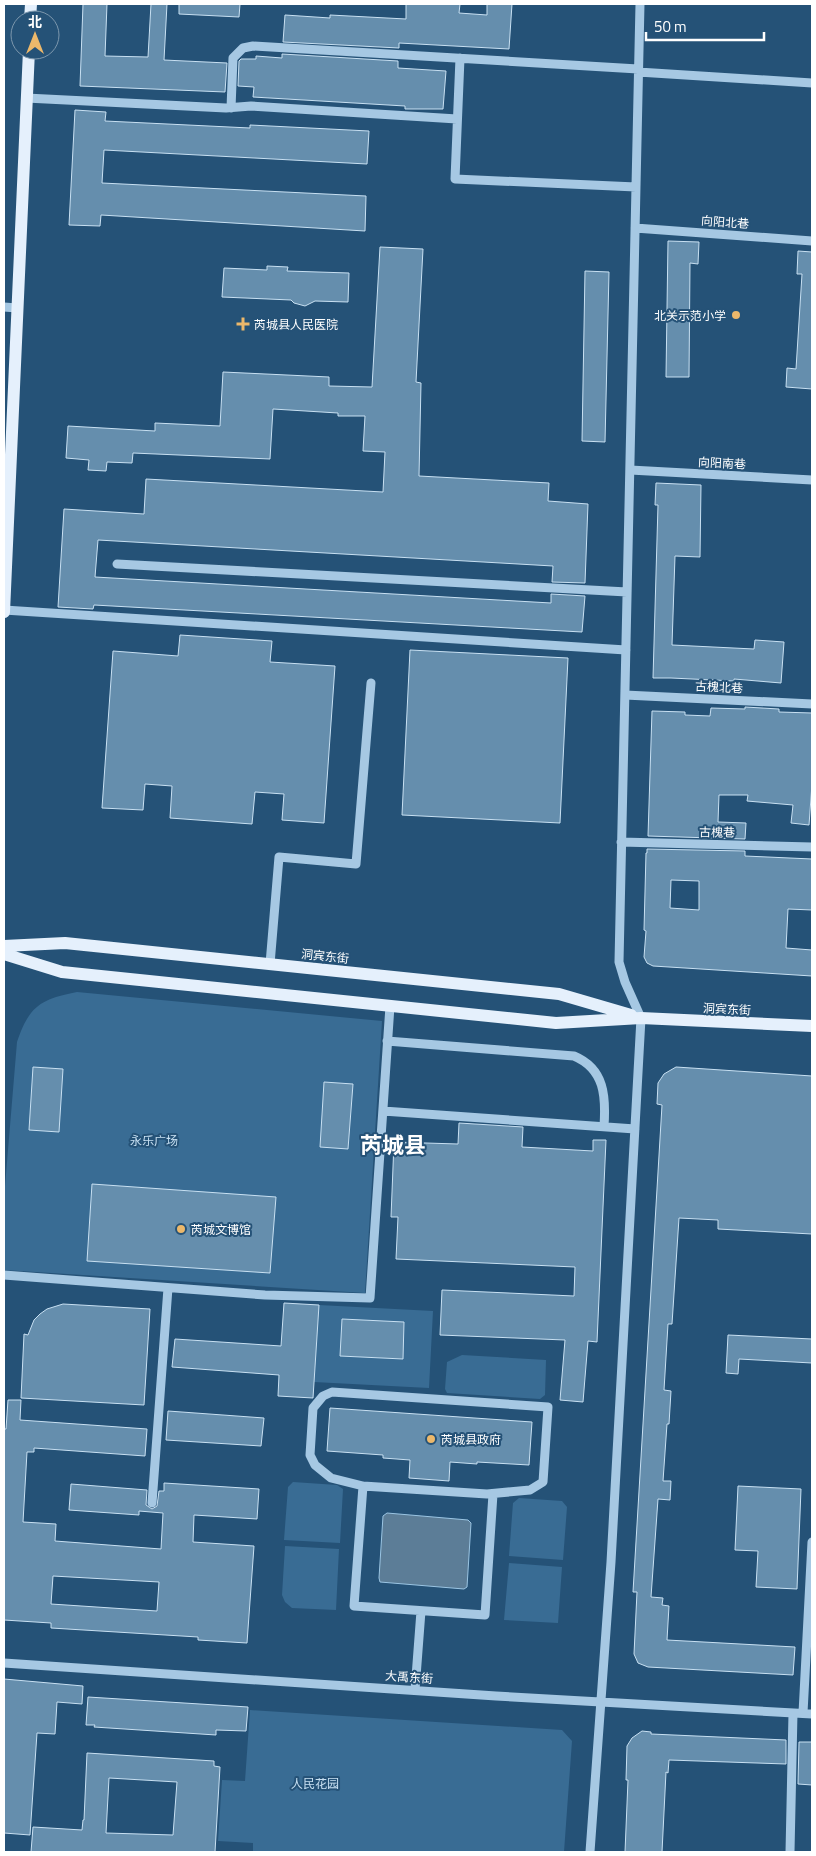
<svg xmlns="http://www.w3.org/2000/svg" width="816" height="1856" font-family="'Titillium Web','Noto Sans SC',sans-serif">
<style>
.green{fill:#396c94;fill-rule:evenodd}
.water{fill:#5c7d97;stroke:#9bc5e3}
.building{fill:#658ead;stroke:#c8e0f2;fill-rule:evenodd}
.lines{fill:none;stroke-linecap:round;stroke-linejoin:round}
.minor{stroke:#a6c8e3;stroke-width:9}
.major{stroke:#e5f0fc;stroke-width:12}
.poi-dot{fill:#ecb86b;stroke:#255277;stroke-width:2}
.labels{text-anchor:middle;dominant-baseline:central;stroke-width:4;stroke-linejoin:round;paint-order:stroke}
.street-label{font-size:12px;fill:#fff;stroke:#255277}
.poi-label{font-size:12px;fill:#fff;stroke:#255277;text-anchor:start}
.park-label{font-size:12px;fill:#c8e0f2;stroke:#255277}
.town-label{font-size:22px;font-weight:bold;fill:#fff;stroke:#255277}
</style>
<rect width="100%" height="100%" fill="#255277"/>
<!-- green -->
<path class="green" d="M77,992L382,1021L365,1293L4,1270V1198L17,1042C29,1006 41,999 77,992Z
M319,1305L433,1311L429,1388L314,1382ZM342,1320L404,1322L403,1359L341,1356Z
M462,1355L546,1360L545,1395L540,1399L447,1393L445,1389L447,1362Z
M293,1482L337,1485L343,1489L340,1543L284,1540L288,1487Z
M519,1498L562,1501L567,1507L563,1560L509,1556L513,1503Z
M285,1546L339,1549L336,1610L292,1608L285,1602L282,1595Z
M509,1563L562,1567L558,1623L504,1620Z
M250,1710L562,1730L572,1741L564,1852H253V1843L218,1841L222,1780L245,1781Z"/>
<!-- water -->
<path class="water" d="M387,1513L468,1520L471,1523L467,1587L464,1589L380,1582L379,1578L383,1516Z"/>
<!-- building -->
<path class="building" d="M83,4H107L105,56L148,57L151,4H167L164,60L227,63L225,92L80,86Z
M179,4H240L239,17L179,14Z
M406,4H460L459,13L487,15V4H512L509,49L399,43V48L283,42L285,15L330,18V15L406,19Z
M282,54L398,61V68L446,71L443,109H405V106L253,97L254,87L238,86L239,61L241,59H256V56L282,58Z
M75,110L106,112L105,121L250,128V125L369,131L367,164L104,150L102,183L366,196L365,231L101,215L100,226L69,225Z
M668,241L699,242L698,264L690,263L689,377H666Z
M380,247L423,249L416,382L421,383L419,476L549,483L548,501L588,504L585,583L552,582L553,566L98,540L95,577L551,603V594L585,596L582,632L94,605L93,609L58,607L64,509L144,514L146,479L383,492L385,452L363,451L365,416H338V413L273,409L270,459L133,453L132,463L107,462L106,471L88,470L89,460L66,458L68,426L155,431V423L220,426L223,372L329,377V386L372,387Z
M798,251L812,252V389L786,387L787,368L796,369L802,274H797Z
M267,266L288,267L287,271L349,273L348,302L315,301L305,306L294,303L291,300L222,297L224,268L267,270Z
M585,271L609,272L605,442L582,441Z
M656,483L701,485L700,557L675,556L672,645L754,649L755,640L784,642L781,683L734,679V681L671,678H653L658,505H655Z
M180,635L272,641L270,662L335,666L324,823L282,820L284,794L255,792L252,824L170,818L172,786L145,784L143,810L102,808L113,651L178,656Z
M410,650L568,658L560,823L402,815Z
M745,707L779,709V712L812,713V784L809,825L791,823L793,805L747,801L748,795H719L718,822L746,823L745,839L648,836L652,711L685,712V715L710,716L711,708L745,709Z
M647,849L745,851V856L812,859V910L788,909L786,948L812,950V976L653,966L647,963L644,957L646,931L644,930L646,853H647ZM671,880L699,881V910L670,908Z
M33,1067L63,1069L59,1132L29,1130Z
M676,1067L812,1076V1234L718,1229V1220L679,1218L672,1324H668L664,1390L671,1391L669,1424H667L663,1481H671L670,1500L658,1499L651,1597L663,1598L662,1605L669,1606L667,1640L795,1647L793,1675L648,1667L638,1663L634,1654L637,1592H633L662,1105L657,1104L658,1083L664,1074Z
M324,1082L353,1084L348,1149L320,1147Z
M459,1123L523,1127L522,1147L593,1151V1140H606L597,1342L588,1341L583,1402L560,1400L565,1340L440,1335L442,1290L574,1296L575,1267L396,1259L398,1217H391L394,1142L458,1144Z
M92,1184L276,1197L270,1273L87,1261Z
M284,1303L319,1305L313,1398L278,1396L279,1375L172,1367L175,1339L281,1346Z
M63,1304L150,1309L144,1405L21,1398L24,1334L28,1335L34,1320L40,1314L47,1309Z
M342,1319L404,1322L403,1359L340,1356Z
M728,1335L812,1339V1363L739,1359L738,1374L726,1373Z
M8,1400H21L20,1420L147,1429L145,1456L34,1448V1452H27L23,1522L56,1524L55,1541L161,1549L163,1513L139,1511V1515L69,1510L71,1484L147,1490L146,1505L152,1509L157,1506L159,1491H164V1483L259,1489L257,1519L194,1515L193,1542L254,1546L247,1643L198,1640V1637L51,1628V1623L4,1620V1429H6ZM53,1576L159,1582L157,1611L51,1604Z
M330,1408L532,1422L529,1465L477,1462V1464L450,1462L449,1481L409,1478L410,1460L383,1458V1455L327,1451Z
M168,1411L264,1418L261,1446L166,1440Z
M738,1486L801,1489L797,1589L756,1587L758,1551L735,1550Z
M4,1679L83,1686L82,1704L57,1702L55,1734L37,1733L30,1835L4,1833Z
M88,1697L248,1707L246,1731L216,1730V1735L94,1727L95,1725H86Z
M642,1731L651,1732V1734L786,1740V1764L669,1760L668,1773L666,1772L662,1852H625L628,1780H626L627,1746L632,1738Z
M799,1742H812V1785L798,1784Z
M87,1753L214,1761V1766L220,1767L215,1852H31L33,1827L82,1830L83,1820H84ZM109,1778L177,1782L173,1835L106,1833Z"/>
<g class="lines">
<!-- minor -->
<path class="minor" d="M460,58L455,179L636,187
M638,72L812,83
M26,98L226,108L251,106L457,119
M231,108L233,58L243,48L253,46L638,69
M635,228L812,241
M4,307L17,308
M630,470L812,480
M117,564L627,592
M4,610L626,650
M625,695L812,704
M621,842L812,847
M270,964L279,857L356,864L371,683
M387,1041L574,1056C605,1069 606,1097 604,1126
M383,1111L635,1129
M4,1275L265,1295L370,1298L390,1006
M332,1392L548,1407L543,1482L530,1490L487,1494L363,1486L331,1478L315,1465L310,1455L313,1408L323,1396Z
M363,1486L354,1606L485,1615L493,1494
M152,1503L168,1288
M4,1663L496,1696L812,1714
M415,1690L421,1611
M803,1713L812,1542
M590,1852L611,1562L641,1018L625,982L619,962L640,4
M790,1852L793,1713"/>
<!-- major -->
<path class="major" d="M30,20L31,4
M4,612L29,50
M4,946L65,943L559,994L631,1015
M4,954L62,972L556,1023L641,1018L812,1026"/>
</g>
<!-- markers -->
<g class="poi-dot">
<circle cx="736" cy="315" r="5"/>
<path d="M240.5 316.5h5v5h5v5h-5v5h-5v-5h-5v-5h5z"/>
<circle cx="181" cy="1229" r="5"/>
<circle cx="431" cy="1439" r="5"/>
</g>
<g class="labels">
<!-- street labels -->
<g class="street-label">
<text transform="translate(725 222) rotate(4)">向阳北巷</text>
<text transform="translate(722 463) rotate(3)">向阳南巷</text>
<text transform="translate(719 687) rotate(3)">古槐北巷</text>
<text transform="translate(717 832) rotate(1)">古槐巷</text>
<text transform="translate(325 956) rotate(6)">洞宾东街</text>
<text transform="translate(727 1009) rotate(3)">洞宾东街</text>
<text transform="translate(409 1677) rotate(4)">大禹东街</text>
</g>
<!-- poi labels -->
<g class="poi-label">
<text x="726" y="315" text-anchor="end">北关示范小学</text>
<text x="254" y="324">芮城县人民医院</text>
<text x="191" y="1229">芮城文博馆</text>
<text x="441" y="1439">芮城县政府</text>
</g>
<!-- park labels -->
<g class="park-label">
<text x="154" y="1140">永乐广场</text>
<text x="315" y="1783">人民花园</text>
</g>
<!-- town labels -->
<g class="town-label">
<text x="393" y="1145">芮城县</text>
</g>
</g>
<!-- border -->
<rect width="816" height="1856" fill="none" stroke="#ffffff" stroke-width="10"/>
<!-- north arrow -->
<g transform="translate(35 35)"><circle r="24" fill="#255277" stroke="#7c97ad"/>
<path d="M0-4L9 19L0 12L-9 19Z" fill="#ecb86b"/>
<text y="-8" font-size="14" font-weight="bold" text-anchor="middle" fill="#ffffff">北</text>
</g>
<!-- scale -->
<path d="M646 32v8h118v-8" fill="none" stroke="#ffffff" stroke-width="2.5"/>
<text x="654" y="32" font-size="15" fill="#ffffff" stroke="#255277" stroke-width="4" paint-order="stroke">50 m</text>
</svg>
